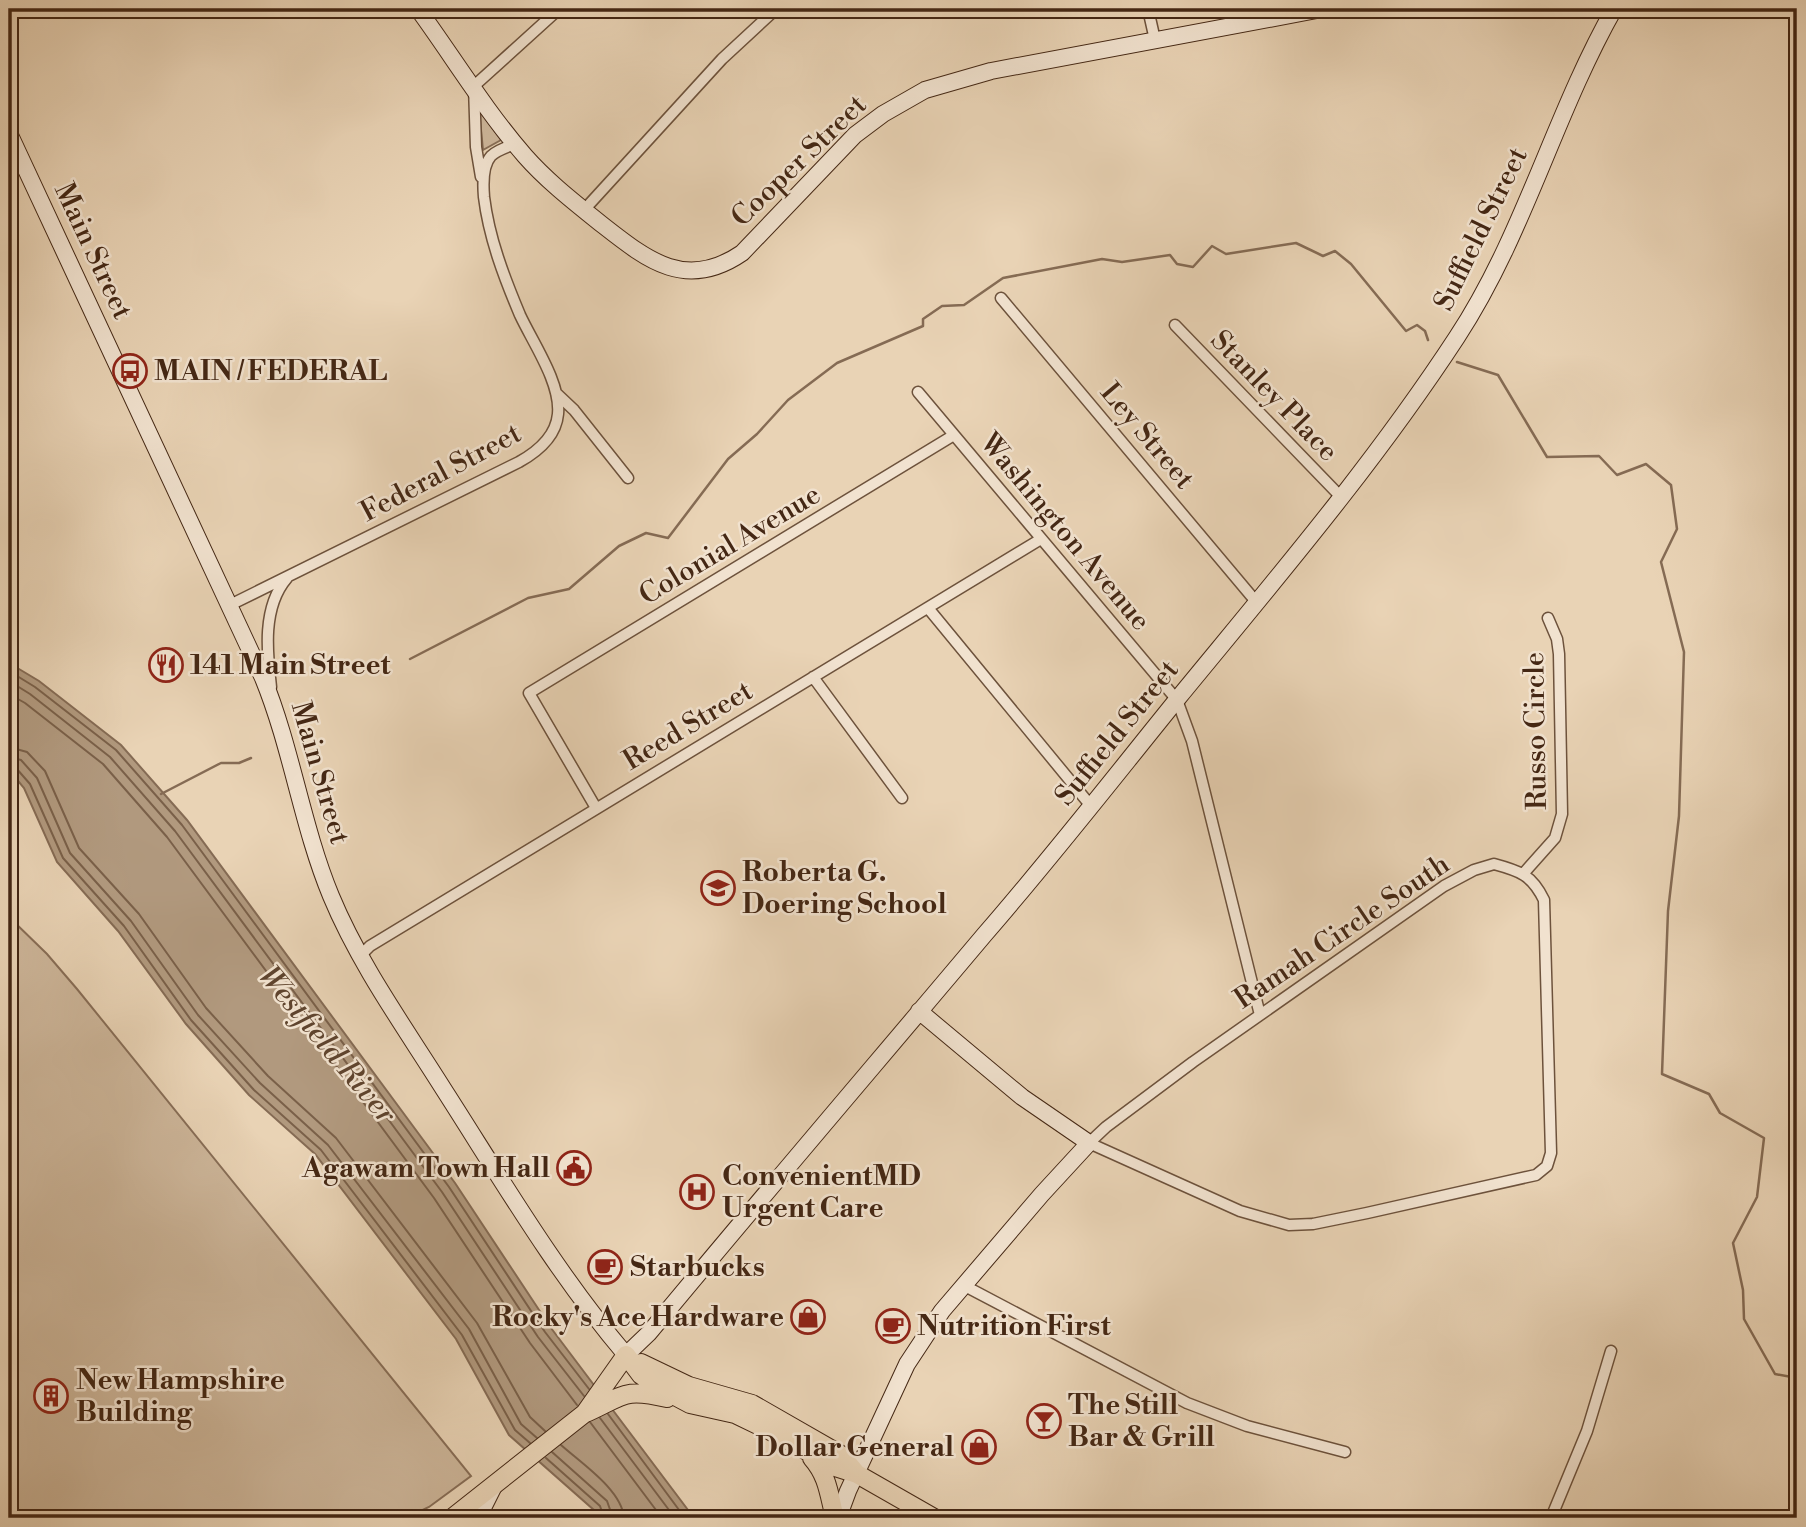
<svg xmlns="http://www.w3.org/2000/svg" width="1806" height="1527" font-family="'Libre Bodoni',serif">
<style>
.green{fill:#cdb69a;stroke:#886e57;stroke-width:2}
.water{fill:#b1997e;stroke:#856b54;stroke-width:2}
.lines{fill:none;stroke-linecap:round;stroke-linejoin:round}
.shore{stroke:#7a6049;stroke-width:2}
.stream{stroke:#856b54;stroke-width:2.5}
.street-casing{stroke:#6d523c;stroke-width:13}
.secondary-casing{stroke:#442714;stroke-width:18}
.primary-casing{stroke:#442714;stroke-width:20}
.street{stroke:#f1e2cf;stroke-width:10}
.secondary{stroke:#f1e2cf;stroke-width:16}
.primary{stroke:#e9d3b5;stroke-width:18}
.labels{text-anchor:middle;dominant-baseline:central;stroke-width:5;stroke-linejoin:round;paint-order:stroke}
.street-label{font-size:28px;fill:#442714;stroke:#f1e2cf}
.poi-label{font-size:28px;font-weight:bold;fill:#442714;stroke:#f1e2cf;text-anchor:start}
.water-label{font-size:30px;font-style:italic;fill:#5f442e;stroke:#f1e2cf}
</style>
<rect width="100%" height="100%" fill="#e9d3b5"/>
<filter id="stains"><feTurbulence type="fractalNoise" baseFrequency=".00286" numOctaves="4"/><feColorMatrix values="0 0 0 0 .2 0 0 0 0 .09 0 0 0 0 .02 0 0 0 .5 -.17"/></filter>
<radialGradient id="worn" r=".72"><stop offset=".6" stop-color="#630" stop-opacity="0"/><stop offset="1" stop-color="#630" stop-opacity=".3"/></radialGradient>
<!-- green -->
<path class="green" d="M479,109L501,140L483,150Z
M9,917L47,954L77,989L471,1476L429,1507L406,1518H9Z"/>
<!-- water -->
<path class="water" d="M9,663L39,681L121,745L187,820L455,1183L551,1328L694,1518H599L595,1511L509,1435L456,1339L315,1154L249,1095L186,1024L118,931L57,862L24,788L9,770Z"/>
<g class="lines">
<!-- shore -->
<path class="shore" d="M9,671L35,687L116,750L182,825L449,1187L545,1332L589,1389
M9,681L30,694L110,757L175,831L442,1192L538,1337L584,1396
M9,694L25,703L103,764L167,837L434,1198L530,1343L577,1405
M9,747L27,752L45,771L79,848L139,914L206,1008L268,1076L336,1138L477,1323L530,1417L545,1431
M9,757L21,760L37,778L70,853L131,921L198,1015L260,1083L328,1145L469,1329L521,1424L537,1438
M9,766L16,768L30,784L63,858L124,926L191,1020L254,1090L321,1150L462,1335L515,1430L530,1443
M608,1414L685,1518
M600,1418L675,1518
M590,1422L662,1518
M561,1445C581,1463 622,1490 624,1518
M552,1452L607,1501L613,1518
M546,1458L600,1506L604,1518"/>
<!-- stream -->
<path class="stream" d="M1457,362L1498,375L1547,457L1599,456L1617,475L1646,464L1671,485L1677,529L1661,562L1684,652L1679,816L1668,911L1662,1074L1709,1094L1720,1113L1764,1138L1757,1197L1733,1243L1743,1290L1744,1319L1775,1374L1797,1378
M410,659L528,598L569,589L619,546L646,533L668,538L728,459L757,434L788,400L837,363L923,326V319L942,306L964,305L1003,278L1102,259L1122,262L1170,255L1177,264L1193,267L1212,246L1226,254L1296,243L1323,256L1335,251L1351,264L1406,331L1417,325L1425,331L1428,340
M161,794L221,763H239L251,758"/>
<!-- street casing -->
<g class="street-casing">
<path id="street" d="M1148,9L1155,40
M481,177L476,147L474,86L559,9
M584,210L722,59L776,9
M1001,298L1258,604
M1175,325L1341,497
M918,392L1177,700L1192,741L1260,1015
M556,393L574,410L628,478
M230,605L519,462C537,452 556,436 558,414C561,383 533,343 520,315C504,277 489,238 484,197C483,185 482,166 491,156C497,150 507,147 515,144
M928,608L1091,806
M813,677L902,798
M271,687C267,652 262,607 287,578
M596,808L529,693L954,435
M1494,864C1520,871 1532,875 1544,900L1551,1153L1547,1166L1536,1175L1367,1213L1313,1224L1289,1225L1240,1211L1089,1143L1106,1127L1193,1062L1444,886L1474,870Z
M1523,874L1555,838L1562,814L1559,654L1557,639L1548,618
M360,956L370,946L1041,539
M963,1285L1187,1403L1247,1426L1345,1452
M1551,1518L1587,1431L1611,1351"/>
</g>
<!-- secondary casing -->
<g class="secondary-casing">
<path id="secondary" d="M418,9C453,57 485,110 525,156C547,181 574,202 600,223C646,259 685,292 742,253L855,135L883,114L925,90L991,71L1322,9
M9,133L263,678C292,749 302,826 331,896C360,966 406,1029 446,1093C503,1182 557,1274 626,1355L649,1333C760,1199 873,1067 985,934C1052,857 1115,776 1179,697C1275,580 1374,464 1457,337C1524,235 1554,115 1614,9
M478,1518L494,1486
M838,1518L848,1491L907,1364L942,1311L1042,1194L1089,1143L1022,1097L919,1011"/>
</g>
<!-- primary casing -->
<g class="primary-casing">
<path id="primary" d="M626,1355L641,1375L658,1387L690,1404L735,1414L785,1438L832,1466L857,1474L934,1518
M641,1363L689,1386L752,1404L841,1455L856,1473
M588,1412C625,1395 624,1388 667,1398
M812,1458C828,1476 829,1495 835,1518
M452,1518L585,1413L626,1355"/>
</g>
<!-- street -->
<use href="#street" class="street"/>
<!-- secondary -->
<use href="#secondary" class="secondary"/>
<!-- primary -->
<use href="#primary" class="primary"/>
</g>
<!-- icons -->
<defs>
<g id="bus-ring" transform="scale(1.75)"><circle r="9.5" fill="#f1e2cf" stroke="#8f2418" stroke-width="1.5"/><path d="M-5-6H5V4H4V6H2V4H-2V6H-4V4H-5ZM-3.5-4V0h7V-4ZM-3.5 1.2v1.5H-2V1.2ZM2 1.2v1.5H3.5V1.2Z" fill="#8f2418"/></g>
<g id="restaurant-ring" transform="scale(1.75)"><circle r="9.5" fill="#f1e2cf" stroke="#8f2418" stroke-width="1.5"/><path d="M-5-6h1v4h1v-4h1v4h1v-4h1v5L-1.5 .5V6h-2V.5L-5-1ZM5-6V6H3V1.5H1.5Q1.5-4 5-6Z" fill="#8f2418"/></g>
<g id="school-ring" transform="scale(1.75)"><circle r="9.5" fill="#f1e2cf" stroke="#8f2418" stroke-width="1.5"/><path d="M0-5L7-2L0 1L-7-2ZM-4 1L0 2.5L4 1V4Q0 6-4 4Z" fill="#8f2418"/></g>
<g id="civic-ring" transform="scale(1.75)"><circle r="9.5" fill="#f1e2cf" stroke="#8f2418" stroke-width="1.5"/><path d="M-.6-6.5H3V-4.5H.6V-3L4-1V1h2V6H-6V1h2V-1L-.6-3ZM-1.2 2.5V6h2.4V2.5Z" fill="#8f2418"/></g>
<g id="hospital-ring" transform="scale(1.75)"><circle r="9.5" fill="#f1e2cf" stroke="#8f2418" stroke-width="1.5"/><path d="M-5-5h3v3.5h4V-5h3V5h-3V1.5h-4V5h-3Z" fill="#8f2418"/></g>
<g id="cafe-ring" transform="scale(1.75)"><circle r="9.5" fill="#f1e2cf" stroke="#8f2418" stroke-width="1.5"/><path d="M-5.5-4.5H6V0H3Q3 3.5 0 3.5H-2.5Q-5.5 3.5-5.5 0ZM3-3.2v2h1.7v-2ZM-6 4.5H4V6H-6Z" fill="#8f2418"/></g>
<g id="shop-ring" transform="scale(1.75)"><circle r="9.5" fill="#f1e2cf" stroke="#8f2418" stroke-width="1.5"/><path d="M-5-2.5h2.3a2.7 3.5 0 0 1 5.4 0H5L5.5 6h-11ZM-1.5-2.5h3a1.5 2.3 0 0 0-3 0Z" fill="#8f2418"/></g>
<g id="building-ring" transform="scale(1.75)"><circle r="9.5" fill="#f1e2cf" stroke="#8f2418" stroke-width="1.5"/><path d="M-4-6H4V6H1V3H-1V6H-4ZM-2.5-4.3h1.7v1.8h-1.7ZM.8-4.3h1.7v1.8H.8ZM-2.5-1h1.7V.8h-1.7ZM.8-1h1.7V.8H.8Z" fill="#8f2418"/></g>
<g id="bar-ring" transform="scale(1.75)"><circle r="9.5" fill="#f1e2cf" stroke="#8f2418" stroke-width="1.5"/><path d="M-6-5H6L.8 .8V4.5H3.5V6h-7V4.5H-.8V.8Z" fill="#8f2418"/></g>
</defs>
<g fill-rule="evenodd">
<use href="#bus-ring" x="130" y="371"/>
<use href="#restaurant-ring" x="166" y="665"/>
<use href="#school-ring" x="718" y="888"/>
<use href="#civic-ring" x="574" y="1168"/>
<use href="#hospital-ring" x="697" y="1192"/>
<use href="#cafe-ring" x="605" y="1267"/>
<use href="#shop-ring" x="808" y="1317"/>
<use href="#cafe-ring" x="893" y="1326"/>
<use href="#building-ring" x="51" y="1396"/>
<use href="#bar-ring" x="1044" y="1421"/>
<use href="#shop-ring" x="979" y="1447"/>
</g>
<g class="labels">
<!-- street labels -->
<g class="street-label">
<text transform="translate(799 161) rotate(-44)">Cooper Street</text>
<text transform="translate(1481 229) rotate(-64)">Suffield Street</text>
<text transform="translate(93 251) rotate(65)">Main Street</text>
<text transform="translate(1274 396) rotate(46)">Stanley Place</text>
<text transform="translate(1147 436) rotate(50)">Ley Street</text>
<text transform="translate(441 473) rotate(-28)">Federal Street</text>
<text transform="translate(1065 532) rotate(50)">Washington Avenue</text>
<text transform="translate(730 545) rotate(-31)">Colonial Avenue</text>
<text transform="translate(688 726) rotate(-31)">Reed Street</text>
<text transform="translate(1536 731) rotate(-91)">Russo Circle</text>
<text transform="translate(1117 733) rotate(-51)">Suffield Street</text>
<text transform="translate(320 773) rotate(74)">Main Street</text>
<text transform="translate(1342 932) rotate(-34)">Ramah Circle South</text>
</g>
<!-- poi labels -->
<g class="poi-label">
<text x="154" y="371">MAIN / FEDERAL</text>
<text x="190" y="665">141 Main Street</text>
<text x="742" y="872">Roberta G.<tspan x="742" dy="32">Doering School</tspan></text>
<text x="550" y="1168" text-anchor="end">Agawam Town Hall</text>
<text x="722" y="1176">ConvenientMD<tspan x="722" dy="32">Urgent Care</tspan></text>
<text x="630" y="1267">Starbucks</text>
<text x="784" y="1317" text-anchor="end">Rocky's Ace Hardware</text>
<text x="917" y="1326">Nutrition First</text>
<text x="76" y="1380">New Hampshire<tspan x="76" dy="32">Building</tspan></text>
<text x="1068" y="1405">The Still<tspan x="1068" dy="32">Bar &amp; Grill</tspan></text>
<text x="954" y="1447" text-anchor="end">Dollar General</text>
</g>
<!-- water labels -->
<g class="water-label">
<text transform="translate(327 1045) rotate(50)">Westfield River</text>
</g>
</g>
<!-- margin -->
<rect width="1806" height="1527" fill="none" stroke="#e9d3b5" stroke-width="35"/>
<rect x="10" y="10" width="1785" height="1506" fill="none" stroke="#442714" stroke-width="3.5"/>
<rect x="18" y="18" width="1771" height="1492" fill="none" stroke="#442714" stroke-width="2"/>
<rect width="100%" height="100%" filter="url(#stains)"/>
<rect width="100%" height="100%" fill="url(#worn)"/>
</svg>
